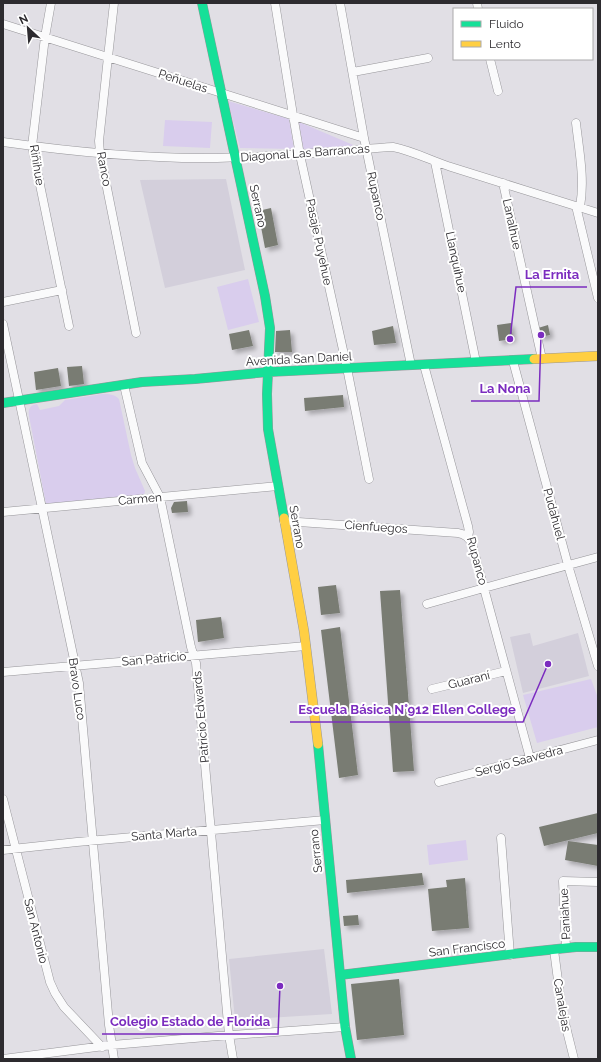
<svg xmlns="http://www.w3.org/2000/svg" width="601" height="1062" font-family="Raleway,sans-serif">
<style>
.built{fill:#d3cfdb}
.green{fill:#d9cded}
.building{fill:#797c73;filter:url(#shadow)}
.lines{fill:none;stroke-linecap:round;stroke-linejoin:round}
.street-casing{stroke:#97969a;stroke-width:9}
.fast-casing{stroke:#97969a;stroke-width:10}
.slow-casing{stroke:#97969a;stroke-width:10}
.street{stroke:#fafafb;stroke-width:8}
.fast{stroke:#16e098;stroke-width:9}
.slow{stroke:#ffcf43;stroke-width:9}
.labels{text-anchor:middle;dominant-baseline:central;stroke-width:4;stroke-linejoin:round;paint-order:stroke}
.street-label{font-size:12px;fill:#2d2b2f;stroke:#fff}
.leader{fill:none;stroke:#7b2cbf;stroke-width:1.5}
.callout-dot{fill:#7b2cbf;stroke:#fff;stroke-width:1.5}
.callout-label{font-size:13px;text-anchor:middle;font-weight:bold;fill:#7b2cbf;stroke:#fff;stroke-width:4;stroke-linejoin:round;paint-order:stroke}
</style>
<defs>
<filter id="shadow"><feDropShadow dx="3.5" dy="3.5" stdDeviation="2" flood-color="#0004"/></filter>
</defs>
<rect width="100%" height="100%" fill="#e1dfe5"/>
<!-- built -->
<path class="built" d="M226,179L245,270L165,288L140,180Z
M530,633L533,646L578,633L589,676L523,693L510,637Z
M324,949L332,1014L235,1020L229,959Z"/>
<!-- green -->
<path class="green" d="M228,101L289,119L294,149L240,148Z
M165,120L212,122L210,148L163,146Z
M299,122L358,147L303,149Z
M248,279L259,322L228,330L217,287Z
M102,394C109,394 114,394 119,399L131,455L135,468L145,491L144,495L46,504L29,416C28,409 30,405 37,404L40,410L59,406L65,400Z
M591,679L598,698V727L537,743L523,695Z
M466,840L468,860L429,865L427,845Z"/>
<!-- building -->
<path class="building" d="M271,208L278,245L265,248L258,211Z
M511,323L513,339L499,341L497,325Z
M548,325L550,335L540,337L538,328Z
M393,326L396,343L374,345L372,331Z
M249,330L253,346L232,350L229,334Z
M290,330L292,352H275L276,331Z
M82,366L84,384L69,386L67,367Z
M58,368L61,386L36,390L34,372Z
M343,395L344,407L305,411L304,398Z
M187,501L188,512L172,513L171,508L174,502Z
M336,585L340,613L321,615L318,587Z
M400,590L414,771L393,772L380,591Z
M221,617L224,638L198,642L196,620Z
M340,627L358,775L339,778L321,630Z
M598,813V833L544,846L539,827Z
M568,841L598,845V866L565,860Z
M422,873L424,885L347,893L346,880Z
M465,878L469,928L432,931L428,889L447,887L446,880Z
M358,915L359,925L344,926L343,916Z
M399,979L404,1035L357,1040L351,984Z"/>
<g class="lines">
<!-- street casing -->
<g class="street-casing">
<path id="street" d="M51,3L45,37L32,146L69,326
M114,3L108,57L99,141L100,153L136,333
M275,3L293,115L300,155L347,368L369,479
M340,3L364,138L411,365
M477,3L478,9
M3,24L364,138
M490,59L498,91
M353,72L428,58
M576,123C579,150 585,179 580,207
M3,142C74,152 146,159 217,158C255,157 292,155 329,152C350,151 372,148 393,147C413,151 432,161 451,167C500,182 549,198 598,213
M435,162L476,362
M503,183L542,359
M576,206L598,298
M3,302L62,290
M3,324L79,683L109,1025L114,1059
M513,361L568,565L598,666
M424,365L468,526L469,532L468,537
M124,385L142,463L160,497L191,647L196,663L229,1035L233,1059
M3,512L278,486
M284,521L458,533C465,534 469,537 472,544L530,758
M427,604L484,588L598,557
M3,672L306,646
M432,689L506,671
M439,782L598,740
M3,799L50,982L55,993L64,1007L102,1047
M501,838L510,955
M3,850L77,842L325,820
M566,948L563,881L598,882
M554,950L562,1011L574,1059
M3,1059L112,1045L218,1036L345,1027"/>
</g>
<!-- fast casing -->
<g class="fast-casing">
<path id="fast" d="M202,3L265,296L270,328L267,394L268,429L284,518
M3,403L142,382L195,379L268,372L534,359
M318,744L345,1027L351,1059
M340,975L529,952L576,947H598"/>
</g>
<!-- slow casing -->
<g class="slow-casing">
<path id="slow" d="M534,359L598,356
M284,518L304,631L318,744"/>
</g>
<!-- street -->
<use href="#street" class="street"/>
<!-- fast -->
<use href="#fast" class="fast"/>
<!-- slow -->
<use href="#slow" class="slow"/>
</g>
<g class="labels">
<!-- street labels -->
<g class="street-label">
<text transform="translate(183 81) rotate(18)">Peñuelas</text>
<text transform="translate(305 153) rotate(-4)">Diagonal Las Barrancas</text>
<text transform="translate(37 165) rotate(81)">Riñihue</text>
<text transform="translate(104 169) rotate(79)">Ranco</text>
<text transform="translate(376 196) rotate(78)">Rupanco</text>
<text transform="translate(258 206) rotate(78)">Serrano</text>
<text transform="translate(512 224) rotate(78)">Lanalhue</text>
<text transform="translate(319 242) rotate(78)">Pasaje Puyehue</text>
<text transform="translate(456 262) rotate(78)">Llanquihue</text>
<text transform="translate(299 359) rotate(-3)">Avenida San Daniel</text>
<text transform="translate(140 499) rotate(-5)">Carmen</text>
<text transform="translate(554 514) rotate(75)">Pudahuel</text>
<text transform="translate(297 527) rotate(80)">Serrano</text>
<text transform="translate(376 527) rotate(4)">Cienfuegos</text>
<text transform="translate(477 561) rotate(75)">Rupanco</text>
<text transform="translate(154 659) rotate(-5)">San Patricio</text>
<text transform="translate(469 680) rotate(-14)">Guaraní</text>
<text transform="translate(77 689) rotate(82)">Bravo Luco</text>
<text transform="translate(201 717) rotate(-95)">Patricio Edwards</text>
<text transform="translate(519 761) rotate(-15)">Sergio Saavedra</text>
<text transform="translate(164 834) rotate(-5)">Santa Marta</text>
<text transform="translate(316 851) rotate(-96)">Serrano</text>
<text transform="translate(565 914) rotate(-93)">Paniahue</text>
<text transform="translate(36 931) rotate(76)">San Antonio</text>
<text transform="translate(467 948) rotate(-7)">San Francisco</text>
<text transform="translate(562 1005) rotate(80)">Canalejas</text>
</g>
</g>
<!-- callouts -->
<path class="leader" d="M510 339L516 287H587M541 335L539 401H471M548 664L523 722H290M280 986L278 1034H102"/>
<g class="callout-dot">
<circle cx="510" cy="339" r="4"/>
<circle cx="541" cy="335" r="4"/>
<circle cx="548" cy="664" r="4"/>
<circle cx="280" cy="986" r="4"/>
</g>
<g class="callout-label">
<text x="552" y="279">La Ernita</text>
<text x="505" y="393">La Nona</text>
<text x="407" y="714">Escuela Básica N°912 Ellen College</text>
<text x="190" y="1026">Colegio Estado de Florida</text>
</g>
<!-- border -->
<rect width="601" height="1062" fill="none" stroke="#2d2b2f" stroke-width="8"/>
<!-- legend -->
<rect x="453" y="8" width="140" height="52" fill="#ffffff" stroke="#abaaac"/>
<rect x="461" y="21" width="20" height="6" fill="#16e098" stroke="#abaaac"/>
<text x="489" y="28" font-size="12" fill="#2d2b2f">Fluido</text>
<rect x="461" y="41" width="20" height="6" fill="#ffcf43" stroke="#abaaac"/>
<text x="489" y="48" font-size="12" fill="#2d2b2f">Lento</text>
<!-- north arrow -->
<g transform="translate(28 28) rotate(334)" stroke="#ffffff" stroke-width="3" paint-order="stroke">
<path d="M0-3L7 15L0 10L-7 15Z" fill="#2d2b2f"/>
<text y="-6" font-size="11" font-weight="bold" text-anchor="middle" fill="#2d2b2f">N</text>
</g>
</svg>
